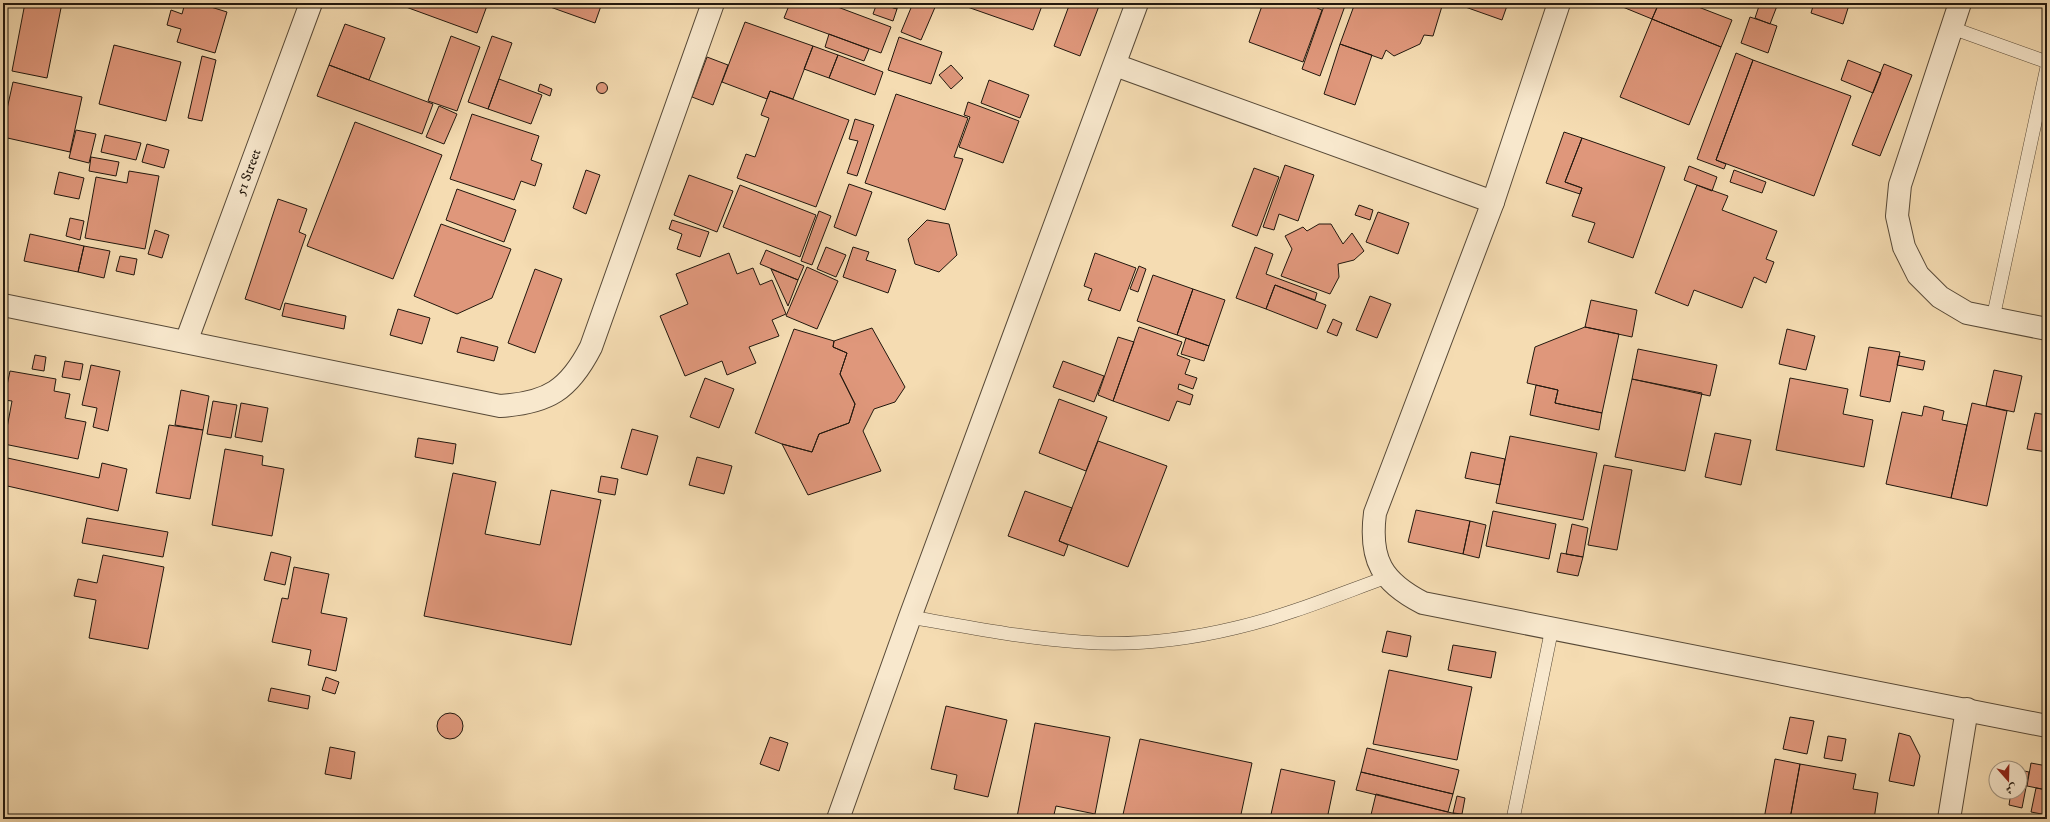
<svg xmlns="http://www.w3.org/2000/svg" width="2050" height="822" font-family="'IM FELL DW Pica',Amiri,serif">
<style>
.building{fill:#df977b;stroke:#22180e}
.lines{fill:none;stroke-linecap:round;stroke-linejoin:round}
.service-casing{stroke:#574937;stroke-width:14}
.minor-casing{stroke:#574937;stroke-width:24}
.service{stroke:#f8e8cd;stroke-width:13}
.minor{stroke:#f8e8cd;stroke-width:22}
.labels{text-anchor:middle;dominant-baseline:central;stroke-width:4;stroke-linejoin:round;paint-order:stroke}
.street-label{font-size:14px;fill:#22180e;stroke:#f8e8cd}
</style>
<rect width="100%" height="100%" fill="#f5dcb2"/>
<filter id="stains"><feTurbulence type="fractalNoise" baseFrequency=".005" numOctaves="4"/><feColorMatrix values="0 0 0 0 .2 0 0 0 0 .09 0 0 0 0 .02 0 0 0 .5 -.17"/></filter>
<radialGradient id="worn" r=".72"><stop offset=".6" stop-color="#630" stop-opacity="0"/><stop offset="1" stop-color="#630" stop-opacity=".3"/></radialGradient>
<!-- building -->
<path class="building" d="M25,3H62L47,78L12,71Z
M185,3H198L227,12L215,53L177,42L181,29L167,25L171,10L182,14Z
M395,3H488L477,33Z
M539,3H602L595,23Z
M605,3H618L616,7Z
M790,3H827L891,27L881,53L784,18Z
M877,3L897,9L893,21L873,14Z
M879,3H899L897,9Z
M913,3L936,5L921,40L901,32Z
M956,3H1043L1033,30Z
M1070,3H1090L1099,6L1080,56L1054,46Z
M1263,3H1319L1317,8L1322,10L1303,62L1249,42Z
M1325,3H1346L1320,76L1302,69Z
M1355,3H1443L1433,36L1424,35L1420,44L1394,56L1386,50L1382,59L1340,44Z
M1454,3H1508L1502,20Z
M1613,3H1659L1652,19Z
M1659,3H1688L1732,20L1721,47L1652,19Z
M1760,3L1777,6L1770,24L1755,18Z
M1814,3H1843L1849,5L1843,24L1811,13Z
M1750,17L1777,26L1768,53L1741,43Z
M1652,19L1721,47L1689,125L1620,97Z
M745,22L813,46L793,99L770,91L767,99L722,82Z
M345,24L385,38L369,80L329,65Z
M829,34L869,49L864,61L825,47Z
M451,36L480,47L457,111L428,101Z
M492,36L512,43L488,109L468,102Z
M899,37L942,52L931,84L888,70Z
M1340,44L1372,55L1355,105L1324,94Z
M114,45L181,62L166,121L99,104Z
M813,46L838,55L829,78L804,69Z
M1736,53L1753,60L1716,160L1726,164L1724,169L1697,159Z
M838,55L883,72L875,95L829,78Z
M202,56L216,60L202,121L188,118Z
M707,57L728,65L713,105L692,97Z
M1753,60L1851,96L1814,196L1716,160Z
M1848,60L1881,73L1873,93L1841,80Z
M1884,64L1912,75L1880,156L1852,145Z
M329,65L433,104L422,134L317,96Z
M951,65L963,78L951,89L939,75Z
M499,79L542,95L531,124L488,109Z
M989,80L1029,95L1020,118L981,103Z
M13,82L82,97L70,152L3,137V127Z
M596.5 88a5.5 5.5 0 1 1 11 0a5.5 5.5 0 1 1-11 0Z
M540,84L552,89L550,96L538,91Z
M770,91L849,120L816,207L737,178L746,154L755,157L769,118L761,115Z
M896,94L968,118L954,157L963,159L945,210L865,183Z
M968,102L1019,121L1003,163L959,147L970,117L964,115Z
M439,106L457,114L444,144L426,137Z
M472,114L539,136L531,160L542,164L535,186L521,181L514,200L450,179Z
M855,119L874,125L857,176L847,173L858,141L849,139Z
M355,122L442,155L393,279L307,246Z
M76,130L96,134L89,163L69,158Z
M1564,132L1582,138L1565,182L1582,188L1580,194L1546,183Z
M105,135L141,143L136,160L101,152Z
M1582,138L1665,167L1633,258L1588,242L1595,223L1572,216L1582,188L1565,182Z
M147,144L169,150L164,168L142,162Z
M91,157L119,162L116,176L89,171Z
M1285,165L1314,175L1298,221L1279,214L1274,230L1263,227Z
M1689,166L1717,177L1712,191L1684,180Z
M1254,168L1279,177L1257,236L1232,226Z
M586,170L600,175L586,214L573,208Z
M1734,170L1766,182L1762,193L1730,182Z
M129,171L159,176L145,249L85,238L96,177L127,183Z
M59,172L84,178L79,199L54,194Z
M689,175L733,191L717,232L674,215Z
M849,184L872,192L856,236L834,227Z
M740,185L816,215L800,257L723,227Z
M1697,185L1728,196L1722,210L1777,231L1766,259L1774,262L1766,283L1754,277L1742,308L1694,290L1688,306L1655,293Z
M457,189L516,210L504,242L446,220Z
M278,199L307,209L299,232L306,235L280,310L245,299Z
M1359,205L1373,210L1370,220L1355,215Z
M819,211L831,216L812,265L801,261Z
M1378,212L1409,223L1398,254L1366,242Z
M70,218L84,221L80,240L66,236Z
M672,220L709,232L700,257L677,249L682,234L669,229Z
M927,220L949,224L957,255L939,272L915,264L908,239Z
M441,224L511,249L492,298L457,314L414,296Z
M1319,224H1331L1343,244L1352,233L1364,251L1354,260L1338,264L1339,277L1330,294L1281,276L1292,249L1285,236L1303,227L1307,231Z
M155,230L169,235L162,258L148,254Z
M30,234L84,246L78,272L24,261Z
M84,246L110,251L104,278L78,272Z
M826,247L846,255L836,277L817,269Z
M853,247L869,252L866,260L896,270L888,293L843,277Z
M1255,247L1273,254L1266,274L1317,293L1315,300L1275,285L1266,309L1236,298Z
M766,250L804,266L798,280L760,264Z
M729,253L737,274L753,268L760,285L772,280L786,314L772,320L779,336L749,347L756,363L727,375L722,361L685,376L660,316L688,304L676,274Z
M1095,253L1136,268L1120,311L1088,300L1092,289L1084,286Z
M120,256L137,259L134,275L116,271Z
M1139,266L1146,269L1138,292L1130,289Z
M807,267L838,281L817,329L786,316Z
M535,269L562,279L535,353L508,343Z
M771,269L798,280L788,306Z
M1153,275L1193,289L1177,335L1137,321Z
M1275,285L1326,305L1317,329L1266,309Z
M1193,289L1225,300L1209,346L1177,335Z
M1370,296L1391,304L1377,338L1356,330Z
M1591,300L1637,310L1632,337L1585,327Z
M285,303L346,316L344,329L282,316Z
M398,309L430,318L422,344L390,335Z
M1333,319L1342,323L1337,336L1327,332Z
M1139,327L1182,342L1177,355L1190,360L1185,374L1197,378L1193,389L1179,384L1178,389L1193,395L1190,405L1177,401L1169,421L1113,401Z
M1585,327L1619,334L1602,413L1555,403L1558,390L1527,383L1535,347Z
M872,328L905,387L895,402L874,409L863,431L881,471L808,495L782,444L812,452L819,434L849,423L855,404L840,374L847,353L833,347L834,341Z
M794,329L834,341L833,347L847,353L840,374L855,404L849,423L819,434L812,452L782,444L755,433Z
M1787,329L1815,336L1806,370L1779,364Z
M461,337L498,347L494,361L457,352Z
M1118,337L1134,342L1113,401L1098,395Z
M1186,338L1209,346L1204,361L1181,354Z
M1869,347L1900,352L1890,402L1860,396Z
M1638,349L1717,365L1710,396L1632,379Z
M35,355L46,357L44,371L32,369Z
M1899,356L1925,361L1923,370L1897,365Z
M65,361L83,364L80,380L62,377Z
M1063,361L1104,376L1094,402L1053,387Z
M91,365L120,371L108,431L93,427L97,408L82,405Z
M1994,370L2022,376L2014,412L1986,406Z
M10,371L56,379L54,391L70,394L65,418L86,422L78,459L4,444L12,401L4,400Z
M705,378L734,389L719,428L690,417Z
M1790,378L1848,389L1843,414L1873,420L1864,467L1776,450Z
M1632,379L1702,393L1685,471L1615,457Z
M1536,385L1558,390L1555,403L1602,413L1599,430L1530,415Z
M181,390L209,396L203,430L175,425Z
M1059,399L1107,417L1086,471L1039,453Z
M213,401L237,405L231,438L207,434Z
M241,403L268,408L262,442L235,437Z
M1972,403L2007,411L1987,506L1951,498Z
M1924,406L1944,411L1942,420L1967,425L1951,498L1886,484L1902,412L1922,416Z
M2035,413L2047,415V452L2027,449Z
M169,425L203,430L190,499L156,493Z
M632,429L658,436L647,475L621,468Z
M1715,433L1751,440L1741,485L1705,477Z
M1510,436L1597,453L1583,520L1496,503Z
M418,438L456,444L453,464L415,457Z
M1098,441L1167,466L1128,567L1059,541Z
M225,449L263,456L262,465L284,469L272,536L212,525Z
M1471,452L1505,459L1500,485L1465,478Z
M3,457L99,478L102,463L127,469L118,511L3,485Z
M697,457L732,466L724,494L689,485Z
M1604,465L1632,470L1617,550L1588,545Z
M453,473L496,482L485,534L540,545L551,490L601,500L571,645L424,616Z
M601,476L618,479L615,495L598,492Z
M1025,491L1072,508L1059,541L1068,545L1064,556L1008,536Z
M1416,510L1470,521L1463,554L1408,542Z
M1493,511L1556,524L1549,559L1486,546Z
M87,518L168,532L163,557L82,543Z
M1470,521L1486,525L1479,558L1463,554Z
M1572,524L1588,528L1583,557L1566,554Z
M271,552L291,557L285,585L264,580Z
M1561,553L1583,557L1578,576L1557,572Z
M103,555L164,567L148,649L89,638L96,600L74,596L78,579L97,583Z
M294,567L329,574L321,613L347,618L336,671L308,665L311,650L272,642L282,598L288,599Z
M1387,631L1411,636L1407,657L1382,652Z
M1453,645L1496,652L1491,678L1448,670Z
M1389,670L1472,687L1457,760L1373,744Z
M326,677L339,682L335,694L322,690Z
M271,688L310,696L308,709L268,701Z
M946,706L1007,720L988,797L954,789L957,775L931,769Z
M437 726a13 13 0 1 1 26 0a13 13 0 1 1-26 0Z
M1790,717L1814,721L1807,754L1783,749Z
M1035,723L1110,737L1095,814L1056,806L1053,819H1030L1017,817Z
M1899,733L1910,736L1920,756L1914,786L1889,781Z
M1828,736L1846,739L1842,761L1824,758Z
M770,737L788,743L779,771L760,764Z
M1140,739L1252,763L1240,819H1122Z
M330,747L355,752L351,779L325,774Z
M1367,748L1459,770L1453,794L1361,772Z
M1775,759L1800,764L1790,819H1764Z
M2031,763L2047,766V790L2027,786Z
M1800,764L1856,774L1853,789L1878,793L1874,819H1790Z
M1281,769L1335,781L1327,819H1270Z
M2020,770L2029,772L2022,808L2009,805L2011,792H2020Z
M1361,772L1453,794L1448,812L1356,790Z
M2036,788L2047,790V815L2031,812Z
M1376,794L1464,816L1463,819H1370Z
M1457,796L1465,798L1462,814L1453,813Z"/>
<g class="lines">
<!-- service casing -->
<g class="service-casing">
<path id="service" d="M1952,28L2047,62
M1993,318L2047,67
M910,617C967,627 1023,638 1081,642C1131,646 1185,640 1235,628C1287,616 1337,595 1387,577
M1513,819L1552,628"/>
</g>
<!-- minor casing -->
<g class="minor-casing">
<g id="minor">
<path d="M1559,3L1493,202L1375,513C1369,560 1382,582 1423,603L2047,726"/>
<path d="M1960,3L1900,185L1897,216L1904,247L1918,275L1940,297L1967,313L2047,329"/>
<path d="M1115,65L1493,202"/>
<path d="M3,305L500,406C548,403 569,390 591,347L713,3"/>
<path id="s1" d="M186,342L311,3"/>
<path d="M838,819L910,617L1137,3"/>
<path d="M1949,819L1967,709"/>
</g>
</g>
<!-- service -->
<use href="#service" class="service"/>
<!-- minor -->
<use href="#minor" class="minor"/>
</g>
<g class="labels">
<!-- street labels -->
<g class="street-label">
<text stroke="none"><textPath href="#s1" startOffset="181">51 Street</textPath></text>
</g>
</g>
<!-- margin -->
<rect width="2050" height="822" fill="none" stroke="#f5dcb2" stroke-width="16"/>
<rect x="4" y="4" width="2042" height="814" fill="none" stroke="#22180e" stroke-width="2"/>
<rect x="8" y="8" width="2034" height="806" fill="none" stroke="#22180e"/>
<!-- north arrow -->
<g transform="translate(2008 780) rotate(160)"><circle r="19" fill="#f8e8cd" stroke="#a29581"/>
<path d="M0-3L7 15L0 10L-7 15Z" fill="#8f2418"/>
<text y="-6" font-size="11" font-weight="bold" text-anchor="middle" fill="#22180e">ش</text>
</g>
<rect width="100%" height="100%" filter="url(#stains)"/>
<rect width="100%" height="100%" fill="url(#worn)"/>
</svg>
